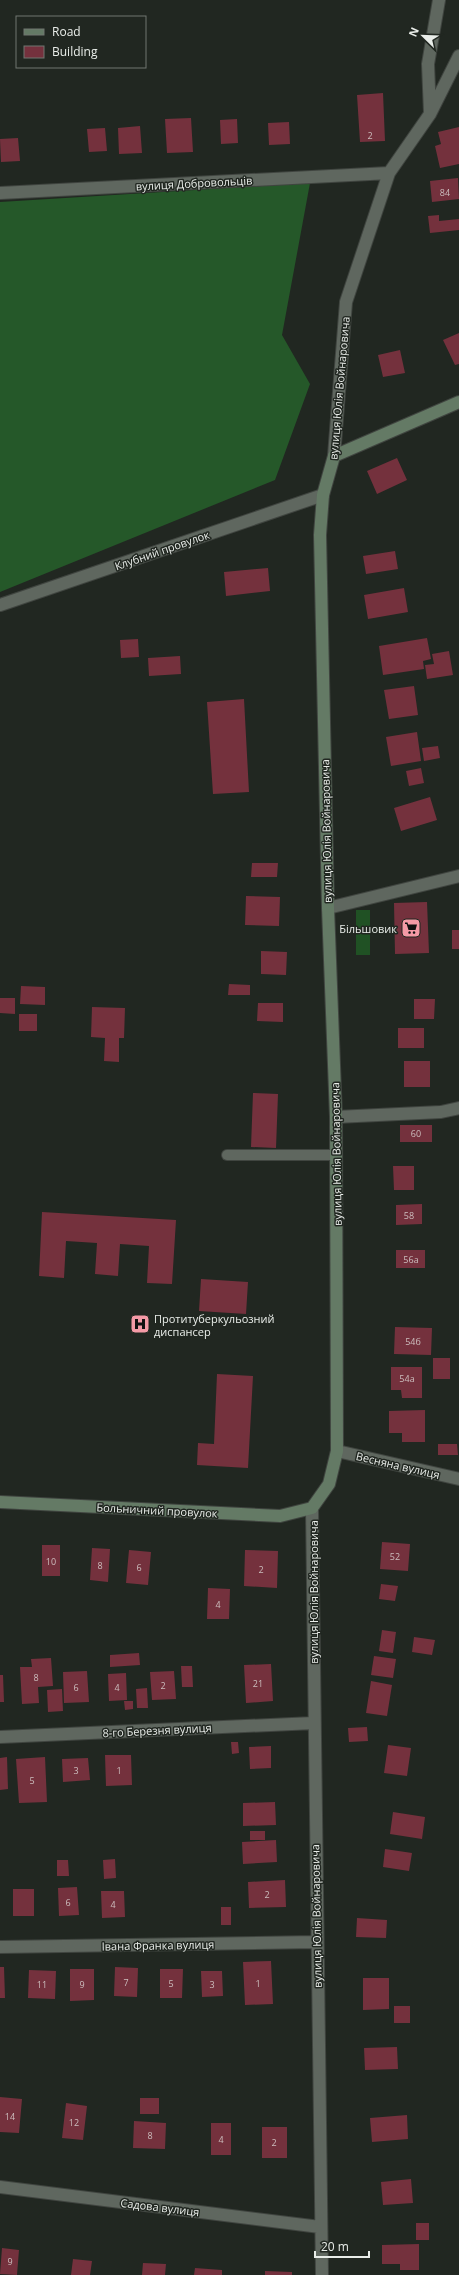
<svg xmlns="http://www.w3.org/2000/svg" width="459" height="2275" font-family="'Open Sans',sans-serif">
<style>
.green{fill:#205124}
.forest{fill:#255829}
.building{fill:#74313d}
.lines{fill:none;stroke-linecap:round;stroke-linejoin:round}
.lane-casing{stroke:#404540;stroke-width:12}
.street-casing{stroke:#404540;stroke-width:14}
.secondary-casing{stroke:#404540;stroke-width:14}
.lane{stroke:#5f675f;stroke-width:10}
.street{stroke:#5f675f;stroke-width:12}
.secondary{stroke:#647a65;stroke-width:12}
.labels{text-anchor:middle;dominant-baseline:central;stroke-width:3;stroke-linejoin:round;paint-order:stroke}
.number-label{font-size:9px;fill:#ccbebe}
.street-label{font-size:11px;fill:#e9ede9;stroke:#212721}
.poi-label{font-size:11px;fill:#e9ede9;stroke:#212721;text-anchor:end}
</style>
<rect width="100%" height="100%" fill="#212721"/>
<!-- green -->
<path class="green" d="M356,910H370V955H356Z"/>
<!-- forest -->
<path class="forest" d="M310,183L282,335L310,384L275,480L0,592V202Z"/>
<!-- building -->
<path class="building" d="M383,93L385,141L360,142L357,95Z
M191,118L193,152L167,153L165,119Z
M237,119L238,143L221,144L220,120Z
M289,122L290,144L269,145L268,123Z
M140,126L142,153L119,154L118,128Z
M459,127V164L440,168L435,146L441,144L438,132Z
M105,128L107,151L89,152L87,129Z
M18,138L20,161L1,162L0,139Z
M458,178L459,199L432,202L430,181Z
M439,215V221L459,219V230L430,233L428,216Z
M459,333V364L455,365L443,340Z
M400,350L405,373L383,377L378,355Z
M397,458L407,480L377,494L367,471Z
M395,551L398,569L366,574L363,556Z
M268,568L270,591L226,596L224,572Z
M404,588L408,612L368,619L364,595Z
M427,638L431,659L423,661L424,669L383,675L379,646Z
M138,639L139,657L121,658L120,640Z
M449,651L453,675L427,679L425,665L434,664L432,654Z
M180,656L181,674L149,676L148,658Z
M414,686L418,715L389,719L384,690Z
M244,699L249,792L213,794L207,702Z
M417,732L421,761L391,766L386,737Z
M438,746L440,758L424,761L422,748Z
M421,768L424,783L409,786L406,771Z
M430,797L437,820L401,831L394,808Z
M252,863H278L277,877H251Z
M246,896L280,897L279,926L245,925Z
M427,902L429,953L395,954L394,903Z
M452,930H459V949H452Z
M261,951L287,952L286,975L261,974Z
M229,984L250,985V995H228Z
M21,986L45,987V1005L20,1004Z
M0,998H15V1014L0,1013Z
M414,999H435L434,1019H414Z
M258,1003H283V1022L257,1021Z
M92,1007L125,1008L124,1038H119V1062L104,1061L105,1038L91,1037Z
M19,1014H37V1031H19Z
M398,1028H424V1048H398Z
M404,1061H430V1087H404Z
M253,1093L278,1094L276,1148L251,1147Z
M400,1125H432V1142H400Z
M393,1166H414V1190H394Z
M422,1204V1224L396,1225V1205Z
M42,1212L176,1220L172,1284L147,1283L149,1246L120,1244L118,1276L95,1274L97,1243L66,1241L64,1278L39,1276Z
M396,1250H425V1268H396Z
M201,1279L248,1282L246,1314L199,1311Z
M395,1327L432,1328L431,1355L394,1354Z
M433,1358H450V1379H433Z
M391,1367H422V1398H402L401,1390H391Z
M217,1374L253,1376L248,1468L197,1465L198,1443L214,1444Z
M425,1410V1442H402V1433H389V1411Z
M438,1444H457L458,1455H438Z
M382,1542L410,1544L408,1571L380,1569Z
M42,1545H60V1576H42Z
M92,1548L110,1549L108,1582L90,1580Z
M129,1550L151,1552L148,1585L126,1583Z
M245,1550L278,1551L277,1588L244,1586Z
M381,1584L398,1586L395,1601L379,1599Z
M208,1588L230,1589L229,1619H207Z
M382,1630L396,1632L393,1653L379,1651Z
M414,1637L435,1640L432,1655L412,1652Z
M139,1653L140,1665L110,1667V1655Z
M374,1656L396,1659L393,1678L371,1675Z
M51,1658L53,1686L38,1687L39,1703L22,1704L20,1667H32L31,1659Z
M271,1664L273,1701L246,1703L244,1665Z
M181,1666H192L193,1687H182Z
M87,1671L89,1702L64,1703L63,1672Z
M174,1671L176,1699L152,1700L150,1672Z
M126,1673L127,1700L109,1701L108,1674Z
M0,1675H3L4,1702H0Z
M371,1681L392,1685L387,1716L366,1713Z
M147,1688L148,1708H137L136,1689Z
M62,1689L63,1711L48,1712L47,1690Z
M124,1701H133V1709L125,1710Z
M367,1727L368,1741L349,1742L348,1728Z
M231,1742H238L239,1753L232,1754Z
M388,1745L411,1748L407,1776L384,1773Z
M271,1746V1768L250,1769L249,1747Z
M105,1755H131L132,1785L106,1786Z
M7,1757L8,1789L0,1790V1758Z
M45,1757L47,1802L19,1803L16,1759Z
M88,1758L90,1780L63,1782L62,1759Z
M275,1802L276,1825L243,1826V1803Z
M393,1812L425,1817L422,1839L390,1834Z
M250,1831H265V1840H250Z
M276,1840L277,1862L243,1864L242,1842Z
M385,1849L412,1853L409,1871L383,1867Z
M115,1859L116,1878L104,1879L103,1860Z
M57,1860H68L69,1876H57Z
M285,1880L286,1907L249,1908L248,1882Z
M77,1887L79,1915L59,1916L58,1888Z
M13,1889H34V1916H13Z
M101,1891H124L125,1917L102,1918Z
M221,1907H231V1925H221Z
M357,1918L387,1920L386,1938L356,1937Z
M271,1961L273,2004L245,2005L243,1962Z
M0,1967H4L5,1998H0Z
M115,1967L138,1968L137,1997L114,1996Z
M70,1969H94V2000L70,2001Z
M160,1969H183L182,1998H160Z
M29,1970L56,1971L55,1999L28,1998Z
M201,1971H222L223,1996L202,1997Z
M363,1978H389V2009L363,2010Z
M394,2006H410V2023H394Z
M397,2047L398,2069L365,2070L364,2048Z
M0,2097L22,2099L19,2133L0,2132Z
M140,2098H159V2114H140Z
M66,2103L87,2106L83,2140L62,2138Z
M407,2115L408,2139L372,2142L370,2118Z
M134,2121L166,2123L165,2149L133,2148Z
M211,2123H231V2155H211Z
M262,2127H287V2158H262Z
M411,2179L413,2203L383,2205L381,2182Z
M416,2223H429V2240H416Z
M419,2244V2270H400V2264H382V2245Z
M2,2248L19,2250L17,2275L0,2274Z
M73,2259L92,2261L90,2275H71Z
M143,2263L166,2264L165,2275H142Z
M195,2268L222,2270V2275H194Z
M265,2271L292,2272V2275H265Z"/>
<g class="lines">
<!-- lane casing -->
<g class="lane-casing">
<path id="lane" d="M227,1155H337"/>
</g>
<!-- street casing -->
<g class="street-casing">
<path id="street" d="M430,113L428,64L439,0
M0,193L389,173
M334,456L346,302L389,173L430,114L459,56
M0,605L323,495
M328,908L459,876
M336,1117L441,1112L459,1108
M337,1451L459,1479
M312,1508L322,2275
M0,1737L314,1723
M0,1947L316,1942
M0,2187L320,2227"/>
</g>
<!-- secondary casing -->
<g class="secondary-casing">
<path id="secondary" d="M0,1502L280,1516L312,1508L329,1484L337,1451L336,1117L328,908L320,535L323,495L334,456L459,402"/>
</g>
<!-- lane -->
<use href="#lane" class="lane"/>
<!-- street -->
<use href="#street" class="street"/>
<!-- secondary -->
<use href="#secondary" class="secondary"/>
</g>
<!-- icons -->
<defs>
<g id="supermarket-square" transform="scale(1)"><rect x="-9" y="-9" width="18" height="18" rx="4" fill="#f49aa6" stroke="#212721"/><path d="M-6-5.5h2.5l.6 2H6L4.5 2H-2.5L-4.4-4H-6ZM-1.5 3.2a1.3 1.3 0 1 0 .1 0ZM3 3.2a1.3 1.3 0 1 0 .1 0Z" fill="#111"/></g>
<g id="hospital-square" transform="scale(1)"><rect x="-9" y="-9" width="18" height="18" rx="4" fill="#f49aa6" stroke="#212721"/><path d="M-5-5h3v3.5h4V-5h3V5h-3V1.5h-4V5h-3Z" fill="#111"/></g>
</defs>
<g fill-rule="evenodd">
<use href="#supermarket-square" x="411" y="928"/>
<use href="#hospital-square" x="140" y="1324"/>
</g>
<g class="labels">
<!-- number labels -->
<g class="number-label">
<text x="370" y="135">2</text>
<text x="445" y="192">84</text>
<text x="416" y="1133">60</text>
<text x="409" y="1215">58</text>
<text x="411" y="1259">56а</text>
<text x="413" y="1341">54б</text>
<text x="407" y="1378">54а</text>
<text x="395" y="1556">52</text>
<text x="51" y="1561">10</text>
<text x="100" y="1565">8</text>
<text x="139" y="1567">6</text>
<text x="261" y="1569">2</text>
<text x="218" y="1604">4</text>
<text x="36" y="1677">8</text>
<text x="258" y="1683">21</text>
<text x="163" y="1685">2</text>
<text x="76" y="1687">6</text>
<text x="117" y="1687">4</text>
<text x="76" y="1770">3</text>
<text x="119" y="1770">1</text>
<text x="32" y="1780">5</text>
<text x="267" y="1894">2</text>
<text x="68" y="1902">6</text>
<text x="113" y="1904">4</text>
<text x="126" y="1982">7</text>
<text x="171" y="1983">5</text>
<text x="258" y="1983">1</text>
<text x="42" y="1984">11</text>
<text x="82" y="1984">9</text>
<text x="212" y="1984">3</text>
<text x="10" y="2116">14</text>
<text x="74" y="2122">12</text>
<text x="150" y="2135">8</text>
<text x="221" y="2139">4</text>
<text x="274" y="2142">2</text>
<text x="10" y="2261">9</text>
</g>
<!-- street labels -->
<g class="street-label">
<text transform="translate(194 183) rotate(-3)">вулиця Добровольців</text>
<text transform="translate(339 388) rotate(-85)">вулиця Юлія Войнаровича</text>
<text transform="translate(162 550) rotate(-19)">Клубний провулок</text>
<text transform="translate(326 831) rotate(-91)">вулиця Юлія Войнаровича</text>
<text transform="translate(336 1154) rotate(-91)">вулиця Юлія Войнаровича</text>
<text transform="translate(398 1465) rotate(13)">Весняна вулиця</text>
<text transform="translate(157 1510) rotate(3)">Больничний провулок</text>
<text transform="translate(313 1592) rotate(-90)">вулиця Юлія Войнаровича</text>
<text transform="translate(157 1730) rotate(-3)">8-го Березня вулиця</text>
<text transform="translate(316 1916) rotate(-91)">вулиця Юлія Войнаровича</text>
<text transform="translate(158 1945) rotate(-1)">Івана Франка вулиця</text>
<text transform="translate(160 2207) rotate(7)">Садова вулиця</text>
</g>
<!-- poi labels -->
<g class="poi-label">
<text x="397" y="928">Більшовик</text>
<text x="154" y="1318" text-anchor="start">Протитуберкульозний<tspan x="154" dy="13">диспансер</tspan></text>
</g>
</g>
<!-- legend -->
<rect x="16" y="16" width="130" height="52" fill="#212721" stroke="#717671"/>
<rect x="24" y="29" width="20" height="6" fill="#647a65" stroke="#717671"/>
<text x="52" y="36" font-size="12" fill="#e9ede9">Road</text>
<rect x="24" y="46" width="20" height="12" fill="#74313d" stroke="#717671"/>
<text x="52" y="56" font-size="12" fill="#e9ede9">Building</text>
<!-- north arrow -->
<g transform="translate(423 36) rotate(293)" stroke="#212721" stroke-width="3" paint-order="stroke">
<path d="M0-3L7 15L0 10L-7 15Z" fill="#e9ede9"/>
<text y="-6" font-size="11" font-weight="bold" text-anchor="middle" fill="#e9ede9">N</text>
</g>
<!-- scale -->
<path d="M315 2251v6h54v-6" fill="none" stroke="#e9ede9" stroke-width="2"/>
<text x="321" y="2251" font-size="12" fill="#e9ede9" stroke="#212721" stroke-width="3" paint-order="stroke">20 m</text>
</svg>
